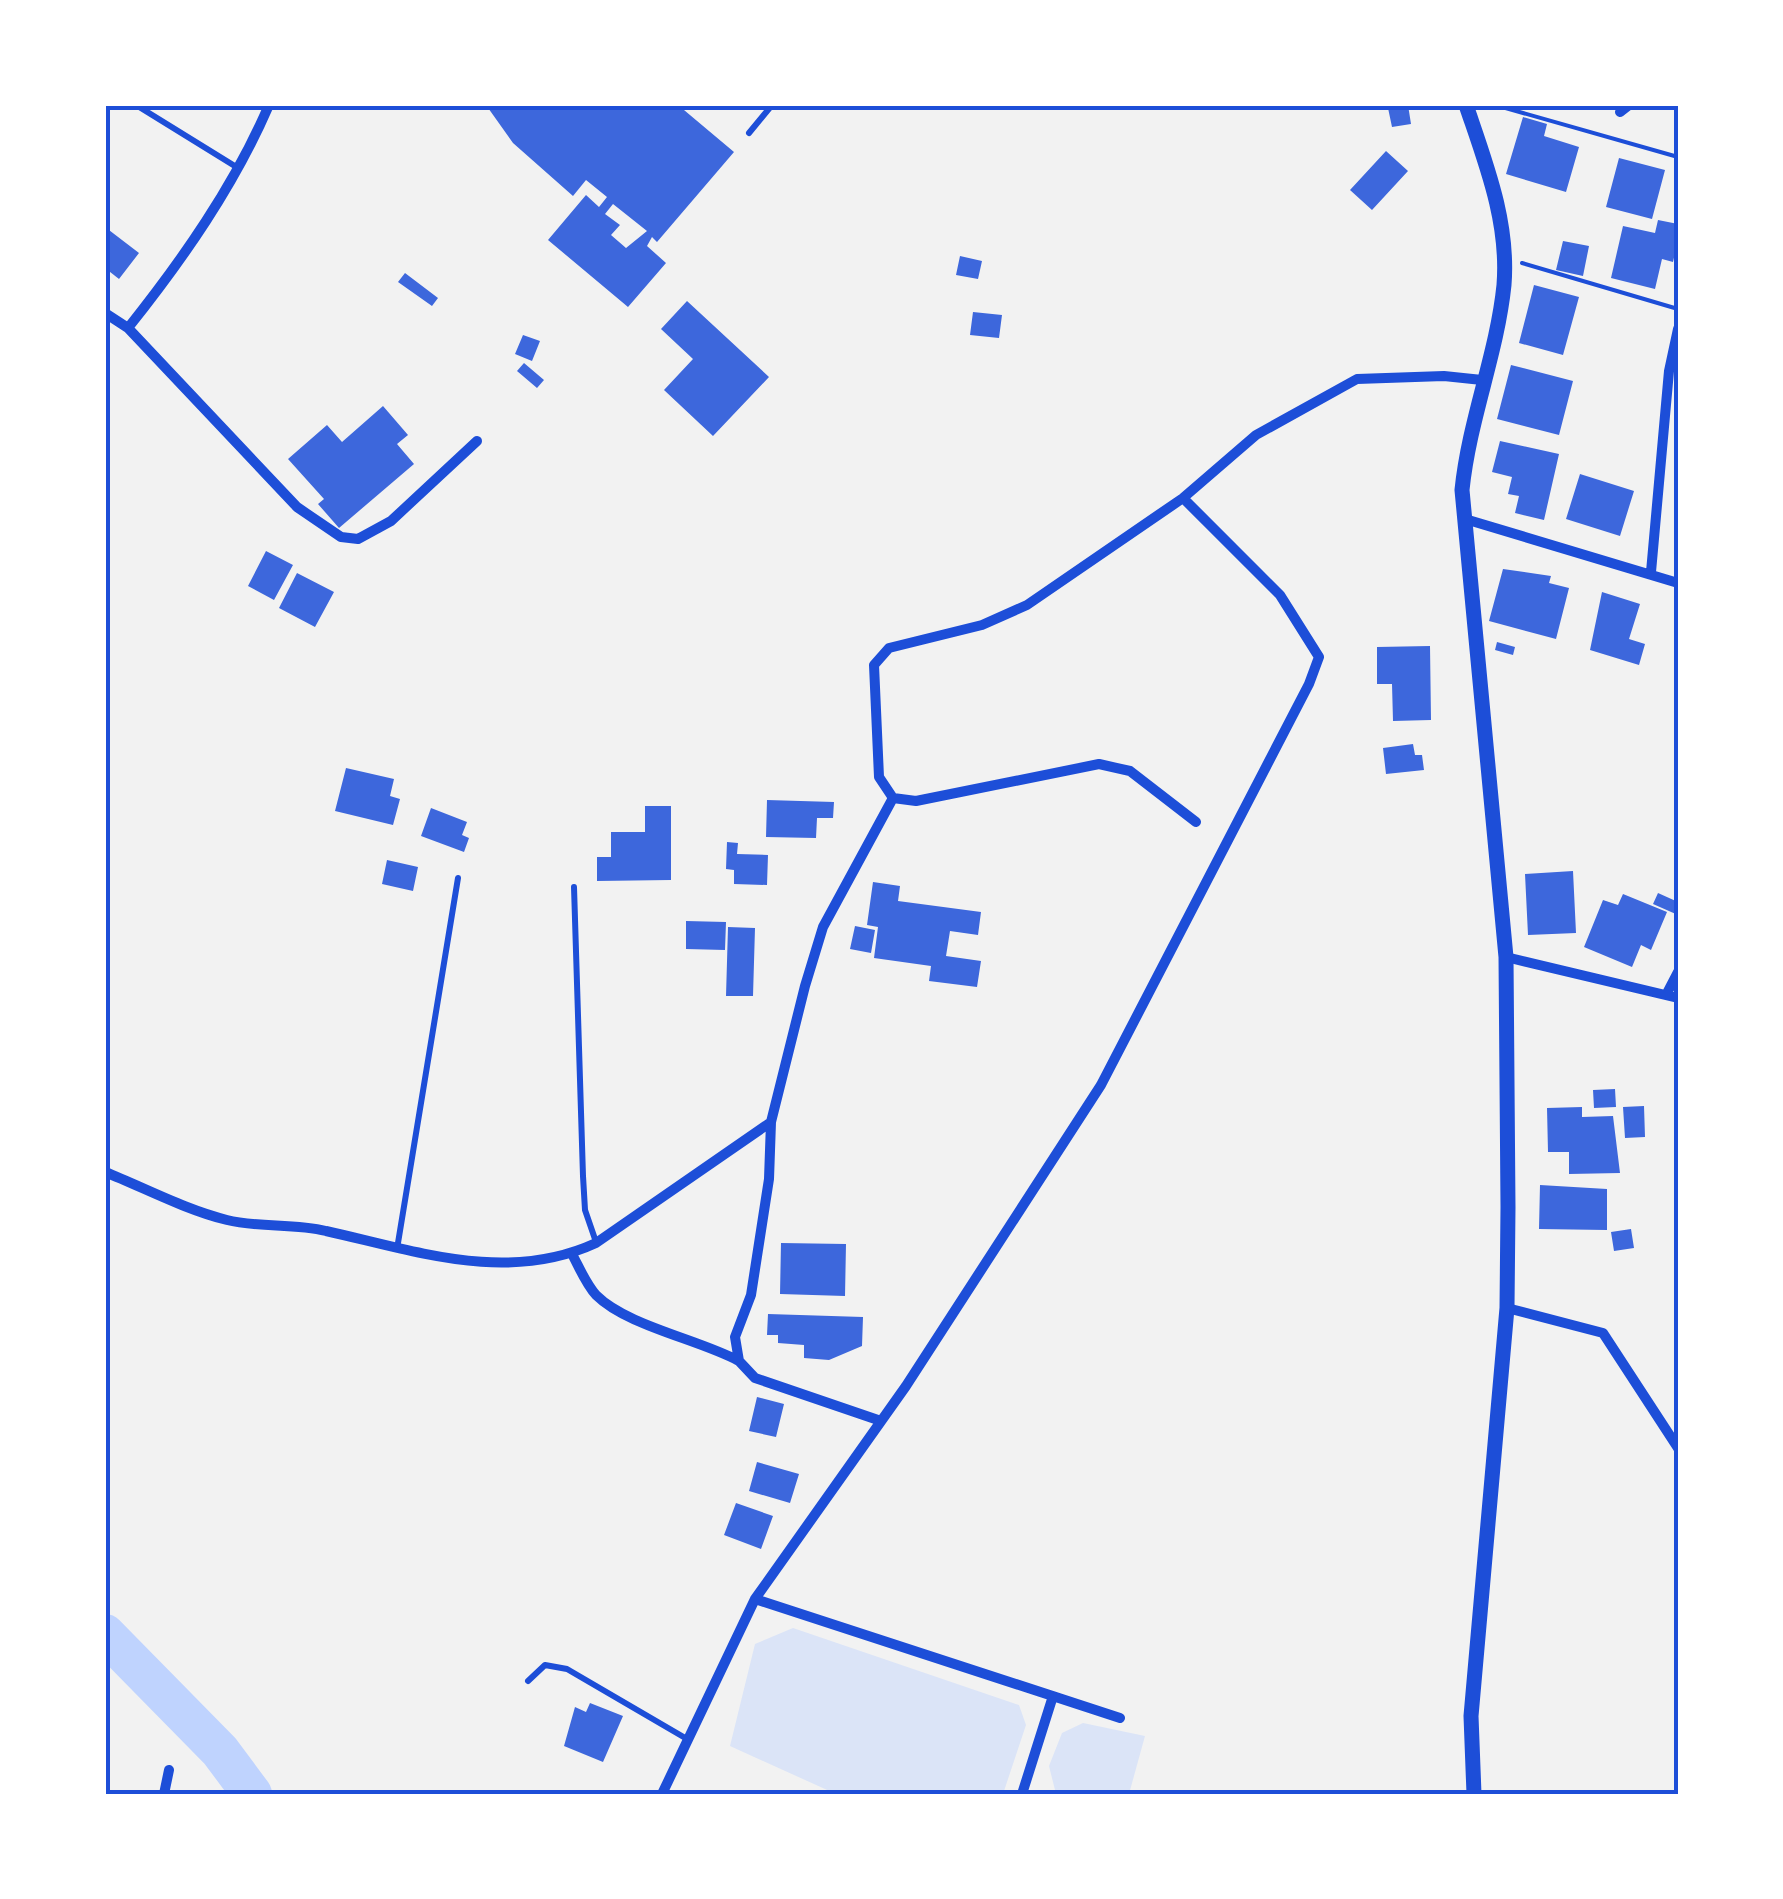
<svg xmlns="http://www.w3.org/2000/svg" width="1783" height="1899" font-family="Merriweather,serif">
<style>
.green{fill:#dbe4f7}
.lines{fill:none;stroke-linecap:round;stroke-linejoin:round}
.river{stroke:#bfd3fe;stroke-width:40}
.building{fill:#3d67dc;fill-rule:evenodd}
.path{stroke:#1d4ed8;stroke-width:4}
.service{stroke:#1d4ed8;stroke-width:6}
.minor{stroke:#1d4ed8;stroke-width:10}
.tertiary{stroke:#1d4ed8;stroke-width:15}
.neatline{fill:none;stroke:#1d4ed8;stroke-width:4}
</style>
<rect width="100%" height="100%" fill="#f2f2f2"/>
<!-- green -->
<path class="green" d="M793,1628L1019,1705L1026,1725L1003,1794H836L730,1746L755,1644Z
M1083,1723L1145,1736L1129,1794H1056L1049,1766L1062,1733Z"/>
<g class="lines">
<!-- river -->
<path class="river" d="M105,1634L220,1751L252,1794"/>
</g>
<!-- building -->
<path class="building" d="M486,105H688L684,110L734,152L657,242L652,237L647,246L666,263L628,307L548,240L586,195L599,207L607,197L586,180L573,196L513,143ZM613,204L647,231L626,248L611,235L620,225L605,214Z
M1408,105L1411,124L1392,127L1388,108Z
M1523,117L1547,124L1544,136L1579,147L1566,192L1506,174Z
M1386,151L1408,171L1372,210L1350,190Z
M1619,158L1665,170L1652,219L1606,207Z
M1658,220L1678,224V240L1673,262L1662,259L1655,289L1611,278L1623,226L1655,233Z
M105,227L139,253L119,279L105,268Z
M1563,241L1589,246L1583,276L1556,270Z
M960,256L982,261L978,279L956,275Z
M405,273L438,298L432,306L398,282Z
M1534,285L1579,297L1563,355L1519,343Z
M687,301L769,377L713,436L664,390L693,359L661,329Z
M973,312L1002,315L999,338L970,335Z
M523,335L540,341L532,361L515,354Z
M524,363L544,380L537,388L517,371Z
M1511,365L1573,381L1559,435L1497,419Z
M383,406L408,435L397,444L414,464L339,528L318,504L324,499L288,459L327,425L342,442Z
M1500,441L1559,454L1544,520L1515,513L1519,496L1508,494L1512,477L1492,472Z
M1580,474L1634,491L1620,536L1566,519Z
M266,551L293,565L274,600L248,586Z
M1503,569L1551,576L1549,583L1569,588L1556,639L1489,621Z
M297,573L334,592L315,627L279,608Z
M1602,592L1640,604L1629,639L1645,644L1639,665L1590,650Z
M1497,642L1515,647L1513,655L1495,650Z
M1430,646L1431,720L1393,721L1392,684H1377V647Z
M1413,744L1415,755H1422L1424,770L1386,774L1383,748Z
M346,768L394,779L390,796L400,799L393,825L335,811Z
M767,800L834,802L833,818H817L816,838L766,837Z
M645,806H671V880L597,881V857H611V832H645Z
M431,808L467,822L462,835L469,838L464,852L421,836Z
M727,842L738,843L737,854L768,855L767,885L734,884V870L726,869Z
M387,860L418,867L413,891L382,884Z
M1573,871L1576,933L1528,935L1525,874Z
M873,882L900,886L898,901L981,912L978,935L950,931L946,956L981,961L977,987L929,981L931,966L874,958L878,927L867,925Z
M1658,893L1678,902V915L1653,904Z
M1623,894L1667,912L1651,950L1641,945L1632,967L1584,947L1603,900L1618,905Z
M686,921L726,922L725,950L686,949Z
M855,926L875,930L871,953L850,949Z
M728,927L755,928L753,996H726Z
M1615,1089L1616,1107L1594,1108L1593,1090Z
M1644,1106L1645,1137L1625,1138L1623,1107Z
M1582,1107V1117L1613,1116L1620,1173L1569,1174V1152H1548L1547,1108Z
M1540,1185L1607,1189V1230L1539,1229Z
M1631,1229L1634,1248L1614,1251L1611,1232Z
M781,1243L846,1244L845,1296L780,1294Z
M768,1314L863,1317L862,1346L829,1360L804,1358V1345L778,1343V1335H767Z
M757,1397L784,1404L776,1437L749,1431Z
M757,1462L799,1474L790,1503L749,1491Z
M736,1503L773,1516L761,1549L724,1535Z
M590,1703L623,1716L603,1762L564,1746L575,1707L586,1712Z"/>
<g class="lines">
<!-- path -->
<path class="path" d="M1495,105L1678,157
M1522,263L1678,309"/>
<!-- service -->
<path class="service" d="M136,105L238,168
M749,133L772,105
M574,887L583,1176L585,1210L596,1242
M397,1249L458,878
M528,1681L545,1665L567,1669L687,1739"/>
<!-- minor -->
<path class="minor" d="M1620,112L1629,105
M105,313L128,328L297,507L341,537L358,539L391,521L477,441
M128,328C183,259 234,186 269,105
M1465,519L1678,583
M1651,572L1669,371L1678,329
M1196,822L1130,771L1099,764L916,801L893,798L879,777L874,665L889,648L982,625L1027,605L1183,498L1256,435L1357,379L1444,376L1482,380
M1506,957L1678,998
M1666,995L1678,972
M105,1172C145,1188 186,1210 227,1220C258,1228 294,1223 326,1231C416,1251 507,1284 596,1243L771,1122
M572,1254C579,1267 586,1284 596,1295C627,1326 698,1339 739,1361
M1507,1308L1603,1333L1678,1448
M881,1421L755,1378L739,1361L735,1337L751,1295L769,1179L771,1122L805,986L823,927L893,798
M755,1599L1120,1718
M164,1794L169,1770
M662,1794L755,1599L906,1386L1101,1085L1309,684L1319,657L1280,595L1183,498
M1022,1794L1053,1696"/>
<!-- tertiary -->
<path class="tertiary" d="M1466,105C1486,164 1509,222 1504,285C1497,354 1469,420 1462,490L1506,957L1508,1207L1507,1308L1471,1716L1474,1794"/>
</g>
<!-- border -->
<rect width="1783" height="1899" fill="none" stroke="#ffffff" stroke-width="215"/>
<rect x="108" y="108" width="1568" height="1684" class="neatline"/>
</svg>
